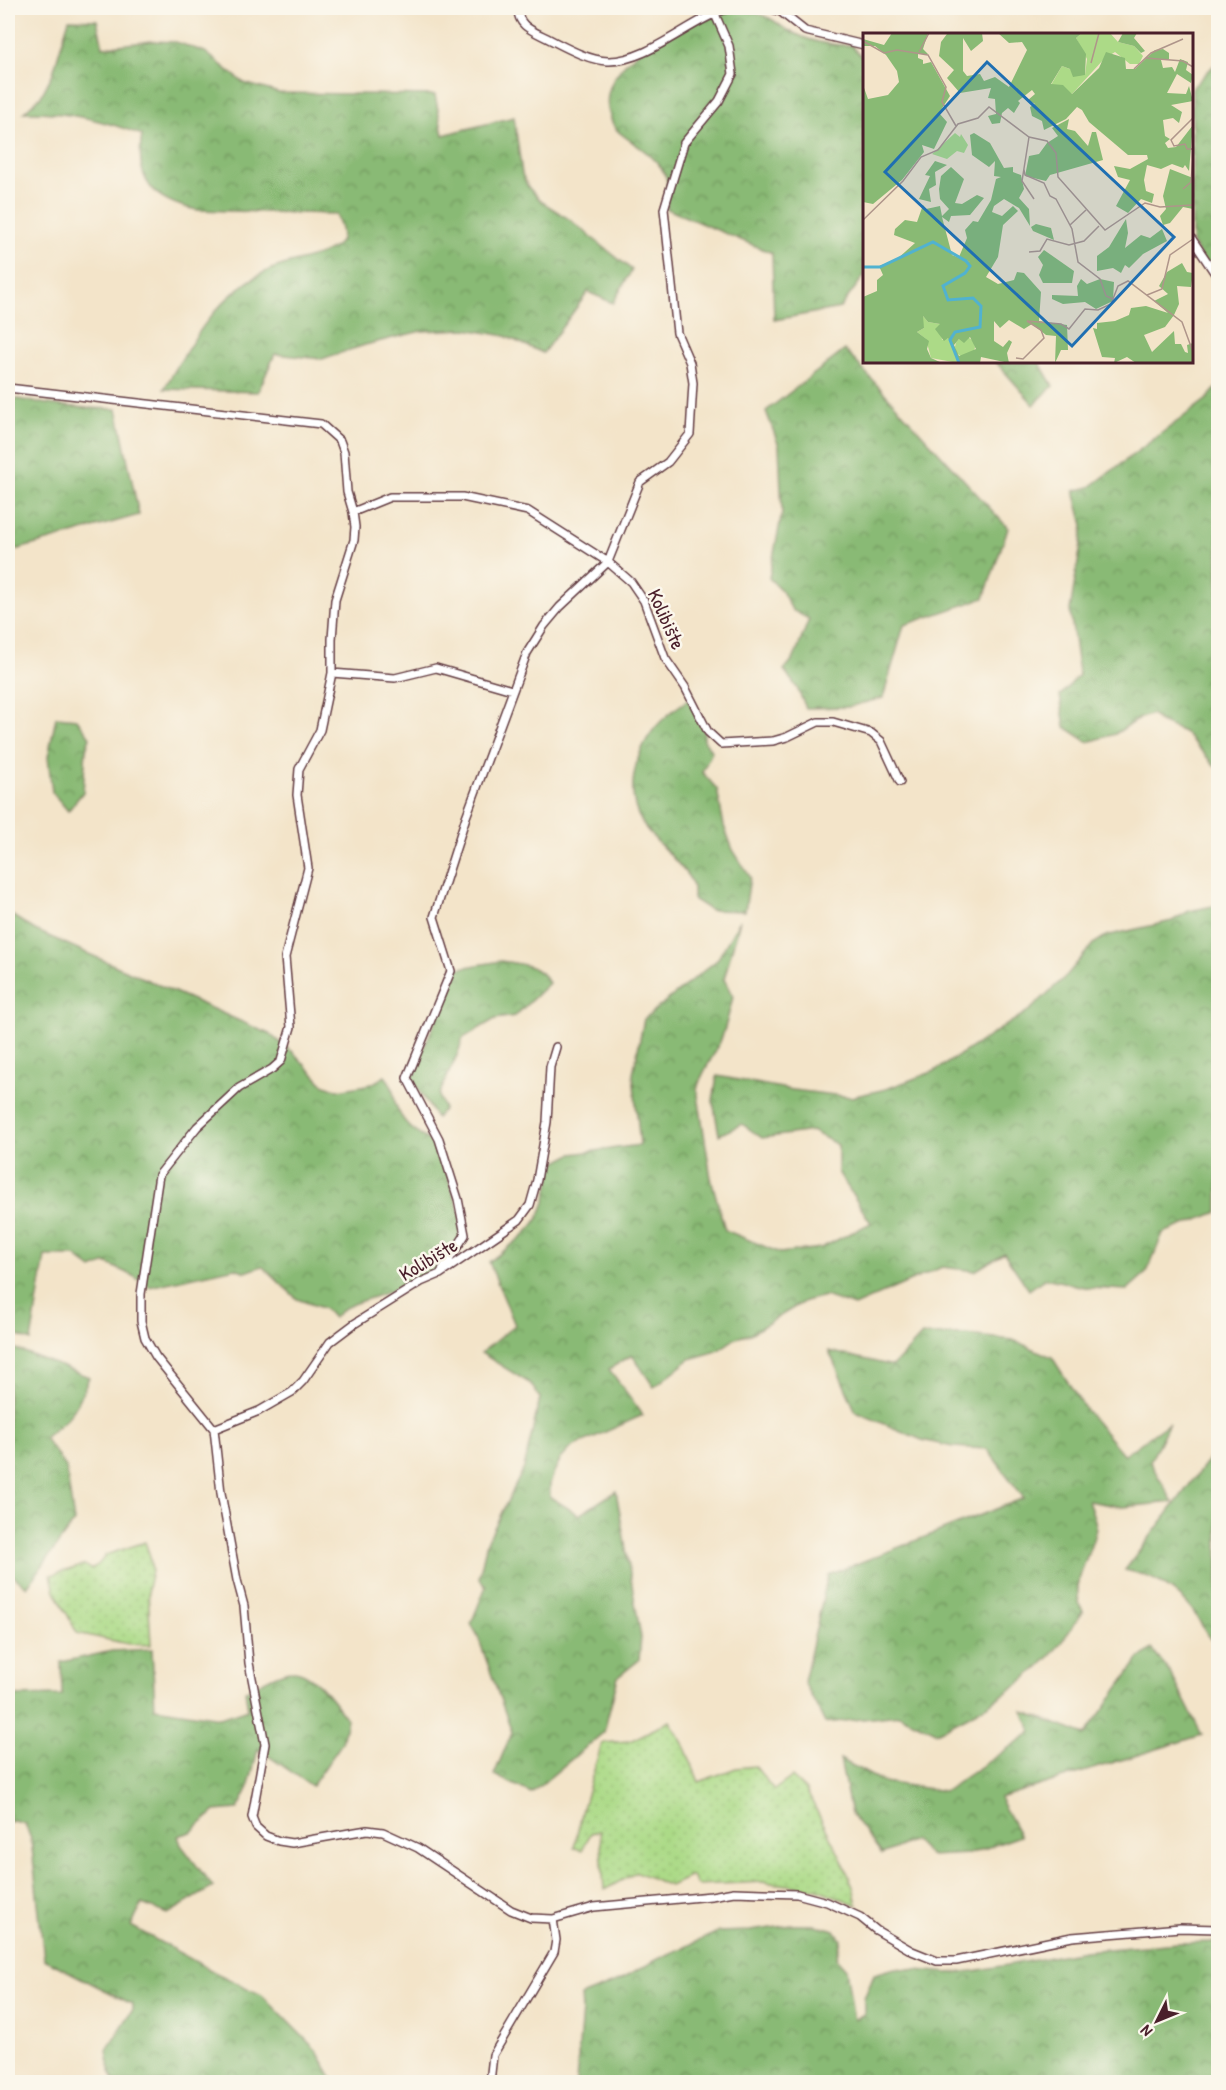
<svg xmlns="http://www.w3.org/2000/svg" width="1226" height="2090" font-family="'Patrick Hand',sans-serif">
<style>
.grass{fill:url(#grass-dots);stroke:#7b7c59;stroke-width:1.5}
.forest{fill:url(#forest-crowns);stroke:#6a6c50;stroke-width:1.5}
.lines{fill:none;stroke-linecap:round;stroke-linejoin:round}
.minor-casing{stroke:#633d43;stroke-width:10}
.minor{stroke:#fff;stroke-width:7}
.labels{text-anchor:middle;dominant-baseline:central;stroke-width:5;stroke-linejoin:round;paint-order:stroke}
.street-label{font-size:20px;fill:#4a1f2b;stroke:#fbf7ec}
.inset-river{fill:none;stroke:#51b2d0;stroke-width:3}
.inset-road{fill:none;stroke:#af958a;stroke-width:1.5}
.view{fill:#1f6fb2;fill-opacity:0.15;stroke:#1f6fb2;stroke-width:3}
.inset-edge{fill:none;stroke:#4a1f2b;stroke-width:3}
</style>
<defs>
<pattern id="grass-dots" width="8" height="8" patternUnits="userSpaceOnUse" patternTransform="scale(1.5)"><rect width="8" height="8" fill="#acda87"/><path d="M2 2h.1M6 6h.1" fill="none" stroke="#96bb75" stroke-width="1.8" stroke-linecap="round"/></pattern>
<pattern id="forest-crowns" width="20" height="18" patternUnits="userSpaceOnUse" patternTransform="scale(1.5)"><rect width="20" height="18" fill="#89ba74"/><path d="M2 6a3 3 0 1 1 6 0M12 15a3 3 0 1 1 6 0" fill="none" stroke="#72975f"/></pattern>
</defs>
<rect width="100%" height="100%" fill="#fbf7ec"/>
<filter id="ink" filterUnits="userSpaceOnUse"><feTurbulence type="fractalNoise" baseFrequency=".0167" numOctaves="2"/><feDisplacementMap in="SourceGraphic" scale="12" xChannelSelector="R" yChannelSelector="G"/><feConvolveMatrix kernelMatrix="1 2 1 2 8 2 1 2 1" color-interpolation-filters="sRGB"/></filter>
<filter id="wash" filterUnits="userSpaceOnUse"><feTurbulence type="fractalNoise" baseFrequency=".008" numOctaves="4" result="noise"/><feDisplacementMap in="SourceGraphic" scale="24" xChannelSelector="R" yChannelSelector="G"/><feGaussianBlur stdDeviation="1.35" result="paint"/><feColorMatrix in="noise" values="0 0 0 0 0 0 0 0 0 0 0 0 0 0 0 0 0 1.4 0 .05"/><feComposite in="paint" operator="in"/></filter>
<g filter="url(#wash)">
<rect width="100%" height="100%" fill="#f3e4c9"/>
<!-- grass -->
<path class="grass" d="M145,1542L150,1556L152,1571L148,1588L151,1645L128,1644L77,1633L55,1591L51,1575L85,1565L90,1569L98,1565L106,1555Z
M670,1721L684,1745L699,1782L736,1768L755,1766L774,1790L792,1777L806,1790L841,1858L853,1886L857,1905L817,1889L764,1882L697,1885L691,1876L670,1886L637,1872L604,1890L600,1831L591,1833L582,1850L574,1848L583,1808L602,1743L630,1741Z"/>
<!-- forest -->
<path class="forest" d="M709,8C730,8 749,9 769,18C776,21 781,27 788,30C808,41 829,46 851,45L864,59V276L840,308L774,320L772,253L667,209C667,200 669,186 666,177C658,156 636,146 620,133C614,128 611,121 609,113C595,64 675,28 709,8Z
M69,19L97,20L103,47L152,41L176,42L205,52L244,83L279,93L435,95L443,135L514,117L522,174L528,187L542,202L569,219L632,270L613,303L588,292L543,353L505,336L466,329L421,331L365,345L322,359L275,354L258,392L164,389C190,344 216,296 265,272C283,262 324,258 338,244C346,237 339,223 336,214L197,210C154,201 134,182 142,135C104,120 66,111 24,112L41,96L53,73Z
M1218,61V283L1192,243V88Z
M845,350L1008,528L984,598L904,625L883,698L848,707L806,708L797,688L784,670L794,658L809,619L792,610L782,591L769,578L782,513L779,446L766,411Z
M996,362H1039L1053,386L1034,405Z
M1218,386V769L1184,732L1160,722L1152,714L1138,719L1115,734L1088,742L1065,727L1060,696L1079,675L1070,610L1080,551L1083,525L1074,491L1090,487L1207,399Z
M8,397C44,405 80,409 117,409L139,515L8,552Z
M689,699L704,726V740L712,752L702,772L717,789L724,826L733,850L750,877L745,911L710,910L693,899C693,894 694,886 691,881C680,861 656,844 643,824C624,795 634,755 654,729C663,718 677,707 689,699Z
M56,717L77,719L90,737L86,749L83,792L68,811L52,792L48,757Z
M1218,905V1212L1163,1233L1147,1272L1127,1290L1089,1288L1045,1278L1029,1290L1004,1253L975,1271L942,1267L854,1306L825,1296L805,1301L750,1334L736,1338L717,1351L690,1359L654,1387L632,1355L609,1369L643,1415L572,1447L560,1460L554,1472L550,1484V1497L579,1515L616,1491L641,1637L639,1660L618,1677L604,1732L531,1793L494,1775L512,1732L477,1634L471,1624L486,1586L479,1578L487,1542L524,1468L540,1398L531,1384L481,1353L515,1325L489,1262C502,1251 518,1242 530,1229C546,1213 549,1185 553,1164L572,1154L640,1145L633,1074L644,1019L717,960L740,920L724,979L733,997C729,1012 726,1028 720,1042C713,1058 701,1073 697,1089L711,1178L725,1230L780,1253L821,1248L871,1223L838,1172V1145L812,1131L762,1138L742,1124L719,1135L713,1101L717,1076L793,1090L851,1097L886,1089L935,1071L1030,1010L1067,975L1093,944L1106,936L1172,921L1189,911Z
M8,913L35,930L269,1034L293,1052L323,1084L338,1090L372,1084L385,1076C393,1085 393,1091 395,1102C401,1124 418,1136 437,1144L467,1234C458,1247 450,1261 437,1271C419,1284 375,1296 353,1304L343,1309L333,1318L325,1309L297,1299L262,1266L246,1272L235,1268L149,1287L133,1276L106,1263L92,1269L75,1256H45L31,1341L8,1332Z
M501,961C521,964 538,964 549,983L515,1016L495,1019L463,1038L458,1053L439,1095L444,1109L436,1118L411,1077L453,981L455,969Z
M922,1335H966L1013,1340L1052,1357L1085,1409L1124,1455L1169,1423L1150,1462L1173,1502L1123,1507L1088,1501C1090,1509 1097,1520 1096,1528C1092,1554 1067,1586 1083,1611C1072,1627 1061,1645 1047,1659C1019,1688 973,1715 936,1732L900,1715L825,1723L804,1682L828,1575L1024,1498L987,1449L953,1447L922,1440L856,1412L829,1351L893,1366Z
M8,1346L89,1377C76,1411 73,1415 44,1438L66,1467L74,1522L27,1587L8,1572Z
M1218,1447V1640L1211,1639C1203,1629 1198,1617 1190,1607C1173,1587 1150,1575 1125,1570Z
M152,1649L155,1708L220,1718L248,1709L245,1691C257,1685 279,1671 292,1671C313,1670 336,1704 347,1719L342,1743L312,1786L258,1749L248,1789L238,1809L215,1811L191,1832L178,1836L181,1845L213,1887L168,1914L142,1904L131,1926L216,1973L262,1995L316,2050L335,2082H115L110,2071L107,2050L132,2011V2004L44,1959L31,1839L25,1824L14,1821L8,1822V1694L13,1696L62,1695L61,1662L112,1651Z
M1152,1649L1170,1672L1202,1735L999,1798L1020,1836L969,1854L930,1856L914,1840L882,1854L851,1814L840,1759L883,1782L945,1791L1032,1732L1023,1711L1085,1735L1138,1660Z
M792,1925H815L835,1930L841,1940L836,1958L846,1969L854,2020L864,2014V1998L874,1974L895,1968L949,1973L974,1971L1084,1951L1178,1943L1218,1942V2082H576L582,2010L581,1996L614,1983L660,1958L718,1932L750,1931Z"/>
</g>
<g filter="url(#ink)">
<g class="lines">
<!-- minor casing -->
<g class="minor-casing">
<path id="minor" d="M518,8C517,26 533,31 547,38C565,47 587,60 608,61C648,62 691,19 730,8
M770,8L781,12L805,31L864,45
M1192,239L1218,278
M8,388L321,424L340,441L344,452L347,492L353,512L355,527L354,540L335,600L332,639V673L320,730L299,769L297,795L308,868L285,957L291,1027L281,1061L272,1069L239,1088L197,1127L159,1175L141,1294V1321L145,1338L156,1357L214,1429L221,1493L237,1580L244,1606L249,1663L265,1744L252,1817L256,1827L266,1836L279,1841L292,1843L367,1830L383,1832L418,1848L511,1910L531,1918L553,1919L594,1907L711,1896L734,1892L797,1894L827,1902L860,1917L876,1930L912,1951L937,1961H956L1072,1937L1180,1928L1218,1929
M353,512L390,497H462L528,511L608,562L631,582L644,601L665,658L685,687L708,732L721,744L773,741L787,737L818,722H833L871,733L881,741L900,782
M332,673L395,678L436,668L512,690
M440,1274L465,1235L458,1199L439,1139L407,1078L451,971L434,917L466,817L527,653L544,626L560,607L608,562L640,482L668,462L690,434L693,383L690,363L677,333L664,209L684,143L719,101L733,74L729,46L714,12
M214,1429L259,1411L292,1392L303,1381L330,1342L354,1324L421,1282L440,1274L519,1220L530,1205L537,1180L547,1122L550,1067L556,1047
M490,2082L493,2055L554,1952L556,1940L553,1919"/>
</g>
<!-- minor -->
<use href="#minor" class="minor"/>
</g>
</g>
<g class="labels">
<!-- street labels -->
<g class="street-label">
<text transform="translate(667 619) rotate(66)">Kolibište</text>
<text transform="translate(428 1259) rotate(-31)">Kolibište</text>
</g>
</g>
<!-- overview -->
<g transform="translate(863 33)">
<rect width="330" height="330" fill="#f3e4c9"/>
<path d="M219,0H247L255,9L271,13L280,23L276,31H267L252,19L241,26L209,61L188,52L199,33L222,42L224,26L213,5ZM92,100L97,104L98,101L105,112L101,120L94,118L84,126L69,121ZM60,283L65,289L77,291L79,307L85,305L95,330L68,325L63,306L54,299L61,295L57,284ZM92 314a10 10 0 1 1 20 0a10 10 0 1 1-20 0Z" fill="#acda87"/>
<path d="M29,0H65L60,16L65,21H55V25L60,27V31L68,29L87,63L76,80L84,89L71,116L59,112L61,119L39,147L10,171L0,169V52L5,66L25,62L36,49L34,38L23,22L12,13H0V6L21,12ZM119,0L120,8L108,18L100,5V38L104,43L117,41L121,48L132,44L146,54L164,17L159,9L146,10L135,0H219L213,5L223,21L222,42L210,44L207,36L199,33L188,51L200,52L209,61L236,35L243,19L262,25L263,36H272L292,17L300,16L306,20V26L298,27L300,35L309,34L312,39L317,26L325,29L323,37L330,42L328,50L314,41L304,60L323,61L326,53L330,68L308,72L319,79L316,90L310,85L300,87L302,103L307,106L302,110L305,115L313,114L330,92L326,138L322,132L320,135L309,131L298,136L284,132L281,147L283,158L291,161L289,170L278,166L265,180L253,173L267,147L255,144L251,133L267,136L285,126L284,122H265L226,89L219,77L214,74L203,86L181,97L179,88L169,83L167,74L172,71L165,67L172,61L169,57L155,68L157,70L151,80L145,75L139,80L137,90L129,91L125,83L133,81L132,66L125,65L128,55L97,60L84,45L91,37L76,23L78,9L84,1ZM260,0H274L271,5L282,18L278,20L271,13L255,9ZM206,86L204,96L212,98L225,113L229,99H233L240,127L187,142L183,148L162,143L166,123L176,121L184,110L195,103L189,95ZM111,100L127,110L141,135L150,134V139L158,142L161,156L156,165L166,176L167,193L156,175L141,166L131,173L129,179L139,183L150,173L155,178L140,192L135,224L123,244L135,251L151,247L154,239L161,240L178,259L176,288L204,292L205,317H198L192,330L193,303L183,302L169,291L161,296L146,287L137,295L131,288V308L140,314L146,307L149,309L144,320L146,330L118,324L117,330H95L85,305L81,308L72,296L77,291L65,289L60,283L61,295L54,299L66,308L64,316L68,325L79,330H0V264L14,258V247L20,242L16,233L33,227L52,210L31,202L32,196L42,187L54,189L60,172L63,176L77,173L79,183L86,176L77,166L76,156L78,143L88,134L101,146L92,170L99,171L114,162L121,165L107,182L88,183L86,189L79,184L89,222L107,229L96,224L104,205L102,197L110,188L115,189L128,167L133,146L138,144L131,143L132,128L126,134L109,122L107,102ZM107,304L113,316L96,323L91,312L96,306L101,310ZM72,128L84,132L72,139L73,152L66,156L68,169L56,166L67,143L62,142ZM307,136L330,145V176L320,174L307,190L300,192L297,183L303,176L300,163ZM263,186L265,200L262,215L278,202L287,205L299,196L304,208L280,221L266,235L262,232L258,240L250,235L234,238V223L246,214ZM173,191L188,195L191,207L170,198L168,194ZM181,217L211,238L209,250H180L176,242L180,232L175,224ZM319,230L324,239L330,240L328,254L314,253L316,271L311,282L302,294L281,302L289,319L311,298L312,311H318L322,319L325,320L324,312L330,310V330H273L264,324L251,330L252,325L239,324L230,295L234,296V290L252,288L266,282L268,275L283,273L305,280L291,268L305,261L296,253L304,239ZM218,246L224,251L237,246L251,249L250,268L233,276L222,269L200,271L189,266V262L215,263L214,253Z" fill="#89ba74" fill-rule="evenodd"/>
<path class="inset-river" d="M0,234H17L70,209L103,228L107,233L102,240L80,253L85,267L110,265L118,273L117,294L92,299L87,307L96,330"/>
<path class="inset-road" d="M0,8L21,20L34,17L65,22L83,54L79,69L93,93M56,19L66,0M283,25L320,28L330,34M228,30L236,0M271,36L288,20L320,6M330,85L308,107L311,113L322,111L324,116H330M166,104L159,148L171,166M161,137L162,142L181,150L187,163L193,166L209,196L215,229L237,246L243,263L250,266M320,156L328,149L330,124M0,187L40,148L58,124L75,117L95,91L115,85L126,74L166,104L184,108L193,120L195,144L242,197L282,170L297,174L330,172M207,192L223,177M166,219L177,218L184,206L206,212L221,208L236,193M284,262L299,256L307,222L330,206M153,325L160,326L181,305L178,297L164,288L198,291L206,296L222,276L235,277L248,271L255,253L265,248L319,289L330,319"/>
<path class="view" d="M124,29L311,204L209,313L22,139Z"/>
<rect width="330" height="330" class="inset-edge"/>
</g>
<!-- margin -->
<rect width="1226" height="2090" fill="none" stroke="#fbf7ec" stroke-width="30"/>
<!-- north arrow -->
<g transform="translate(1157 2021) rotate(227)" stroke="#fbf7ec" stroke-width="4.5" paint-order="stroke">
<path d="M0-4.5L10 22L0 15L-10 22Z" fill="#4a1f2b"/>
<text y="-9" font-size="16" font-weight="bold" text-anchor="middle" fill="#4a1f2b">N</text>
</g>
</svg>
